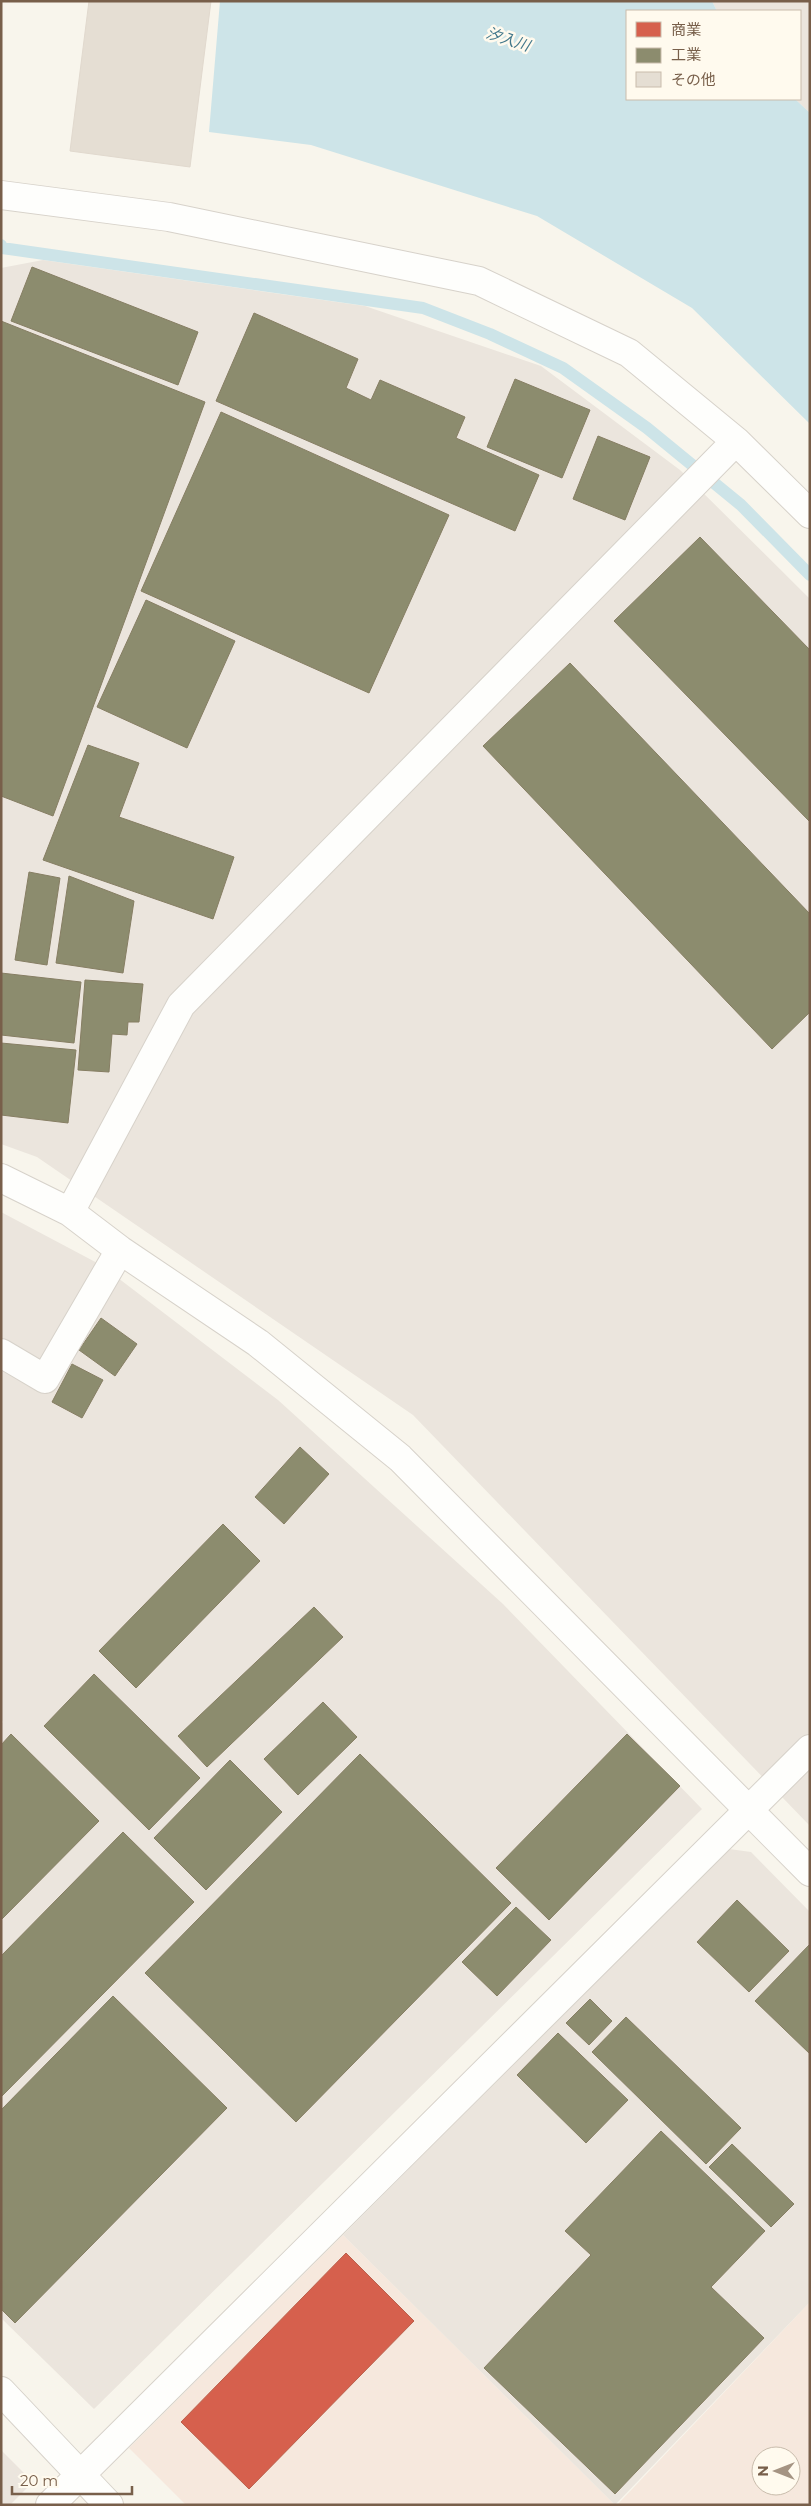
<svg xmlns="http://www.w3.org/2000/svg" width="811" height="2506" font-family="Montserrat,'Noto Sans JP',sans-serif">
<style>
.commercial{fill:#f6e8dd;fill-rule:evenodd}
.industrial{fill:#ebe5dd}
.water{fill:#cde4e8}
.shops{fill:#d6604d;stroke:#ba604c}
.industry{fill:#8c8c6e;stroke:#867e63}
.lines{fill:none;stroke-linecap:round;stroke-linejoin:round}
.stream{stroke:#cde4e8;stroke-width:12}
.building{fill:#e5ded3;stroke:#e1d9ce}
.minor-casing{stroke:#d7d2ca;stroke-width:30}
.minor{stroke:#fefefc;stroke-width:28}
.labels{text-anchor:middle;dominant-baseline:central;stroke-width:5;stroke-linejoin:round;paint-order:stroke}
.water-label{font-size:15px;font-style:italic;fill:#43788b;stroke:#fffaee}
</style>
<rect width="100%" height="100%" fill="#f8f5ec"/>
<!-- commercial -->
<path class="commercial" d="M343,2235L615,2505H186L129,2448Z
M810,2302V2505H617ZM761,2456H791V2486H761Z"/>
<!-- industrial -->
<path class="industrial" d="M712,1H810V113L795,99H800V11H717Z
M43,260L365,306L541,366L680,470L810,599V1826L413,1415L37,1157L1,1144V268Z
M1,1212L101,1265L278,1400L503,1604L702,1809L94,2409L1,2318V1724L3,1722L1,1720Z
M729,1849L751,1852L810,1912V2302L615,2505L343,2235Z
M1,2450L33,2482L10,2505H1Z"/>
<!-- water -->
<path class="water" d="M220,1H712L717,11H627V99H795L810,113V424L692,308L537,216L311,145L209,132Z"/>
<!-- shops -->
<path class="shops" d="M346,2253L414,2321L249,2489L181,2422Z"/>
<!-- industry -->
<path class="industry" d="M32,267L198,332L178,385L11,321Z
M254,313L358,359L346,388L371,400L380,380L465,417L456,438L539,475L515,531L216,401Z
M1,321L205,402L53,816L1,796Z
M515,379L590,410L562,478L487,447Z
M221,412L449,515L369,693L141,591Z
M598,436L650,457L625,520L573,499Z
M700,537L810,650V822L614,621Z
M146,600L235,641L187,748L97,707Z
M570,663L810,914V1012L772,1049L483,746Z
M88,745L139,763L119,817L234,857L213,919L43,860Z
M29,872L60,878L47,965L15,960Z
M69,876L134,901L123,973L56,963Z
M1,973L81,982L74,1043L1,1035Z
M85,980L143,984L139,1022H128L127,1035L112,1034L109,1072L78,1070Z
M1,1043L76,1050L68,1123L1,1115Z
M101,1318L137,1344L115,1376L79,1350Z
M72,1364L103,1380L82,1418L52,1402Z
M300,1447L329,1474L284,1524L255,1497Z
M223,1524L260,1561L136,1688L99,1651Z
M314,1607L343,1637L207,1767L178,1736Z
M94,1674L200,1778L149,1830L44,1726Z
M323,1702L357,1737L298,1795L264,1759Z
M11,1734L99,1821L1,1920V1745Z
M627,1734L680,1786L549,1920L496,1868Z
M360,1754L511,1903L296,2122L145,1973Z
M230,1760L282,1812L206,1890L154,1838Z
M123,1832L194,1902L1,2097V1956Z
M737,1900L789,1951L749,1992L697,1942Z
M516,1907L551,1940L497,1996L462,1962Z
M810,1944V2054L755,2001Z
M113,1996L227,2108L15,2323L1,2309V2110Z
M590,1999L612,2021L589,2045L566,2023Z
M626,2017L741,2128L706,2164L592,2052Z
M558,2033L628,2100L586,2143L517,2075Z
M661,2131L765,2231L711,2287L764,2338L615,2494L484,2368L591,2255L565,2231Z
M732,2144L794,2204L771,2227L709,2167Z"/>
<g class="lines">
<!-- stream -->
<path class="stream" d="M1,245L2,248L423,308L490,334L563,368L647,428L741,505L810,575"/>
</g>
<!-- building -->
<path class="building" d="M89,1H211L190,167L70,151Z"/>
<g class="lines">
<!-- minor casing -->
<g class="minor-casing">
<path id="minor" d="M1,195L169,217L479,281L629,353L736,441L810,514
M1,1178L70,1212L120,1250L258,1343L400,1458L810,1872
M70,1212L181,1005L736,441
M1,1353L45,1379L120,1250
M1,2391L109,2505
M50,2505L810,1749"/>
</g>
<!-- minor -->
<use href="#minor" class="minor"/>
</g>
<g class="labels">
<!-- water labels -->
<g class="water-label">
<text transform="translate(508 39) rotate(18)">汐入川</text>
</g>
</g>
<!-- border -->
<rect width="811" height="2506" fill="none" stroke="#785f4a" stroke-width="5"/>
<!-- legend -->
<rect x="626" y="10" width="175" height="90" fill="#fffaee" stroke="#c9bcac"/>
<rect x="636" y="22" width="25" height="15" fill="#d6604d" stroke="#c9bcac"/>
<text x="671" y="35" font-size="15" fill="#785f4a">商業</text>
<rect x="636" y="48" width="25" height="15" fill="#8c8c6e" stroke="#c9bcac"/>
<text x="671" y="60" font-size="15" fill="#785f4a">工業</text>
<rect x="636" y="72" width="25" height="15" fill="#e5ded3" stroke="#c9bcac"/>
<text x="671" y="85" font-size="15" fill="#785f4a">その他</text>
<!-- north arrow -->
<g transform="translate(776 2471) rotate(270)"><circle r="24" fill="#fffaee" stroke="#c9bcac"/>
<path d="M0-4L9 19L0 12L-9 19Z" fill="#a59483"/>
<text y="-8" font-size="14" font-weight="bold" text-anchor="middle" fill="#785f4a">N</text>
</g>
<!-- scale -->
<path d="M12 2486v8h120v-8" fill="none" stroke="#785f4a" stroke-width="2.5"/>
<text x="20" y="2486" font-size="15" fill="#785f4a" stroke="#fffaee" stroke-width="4" paint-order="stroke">20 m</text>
</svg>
